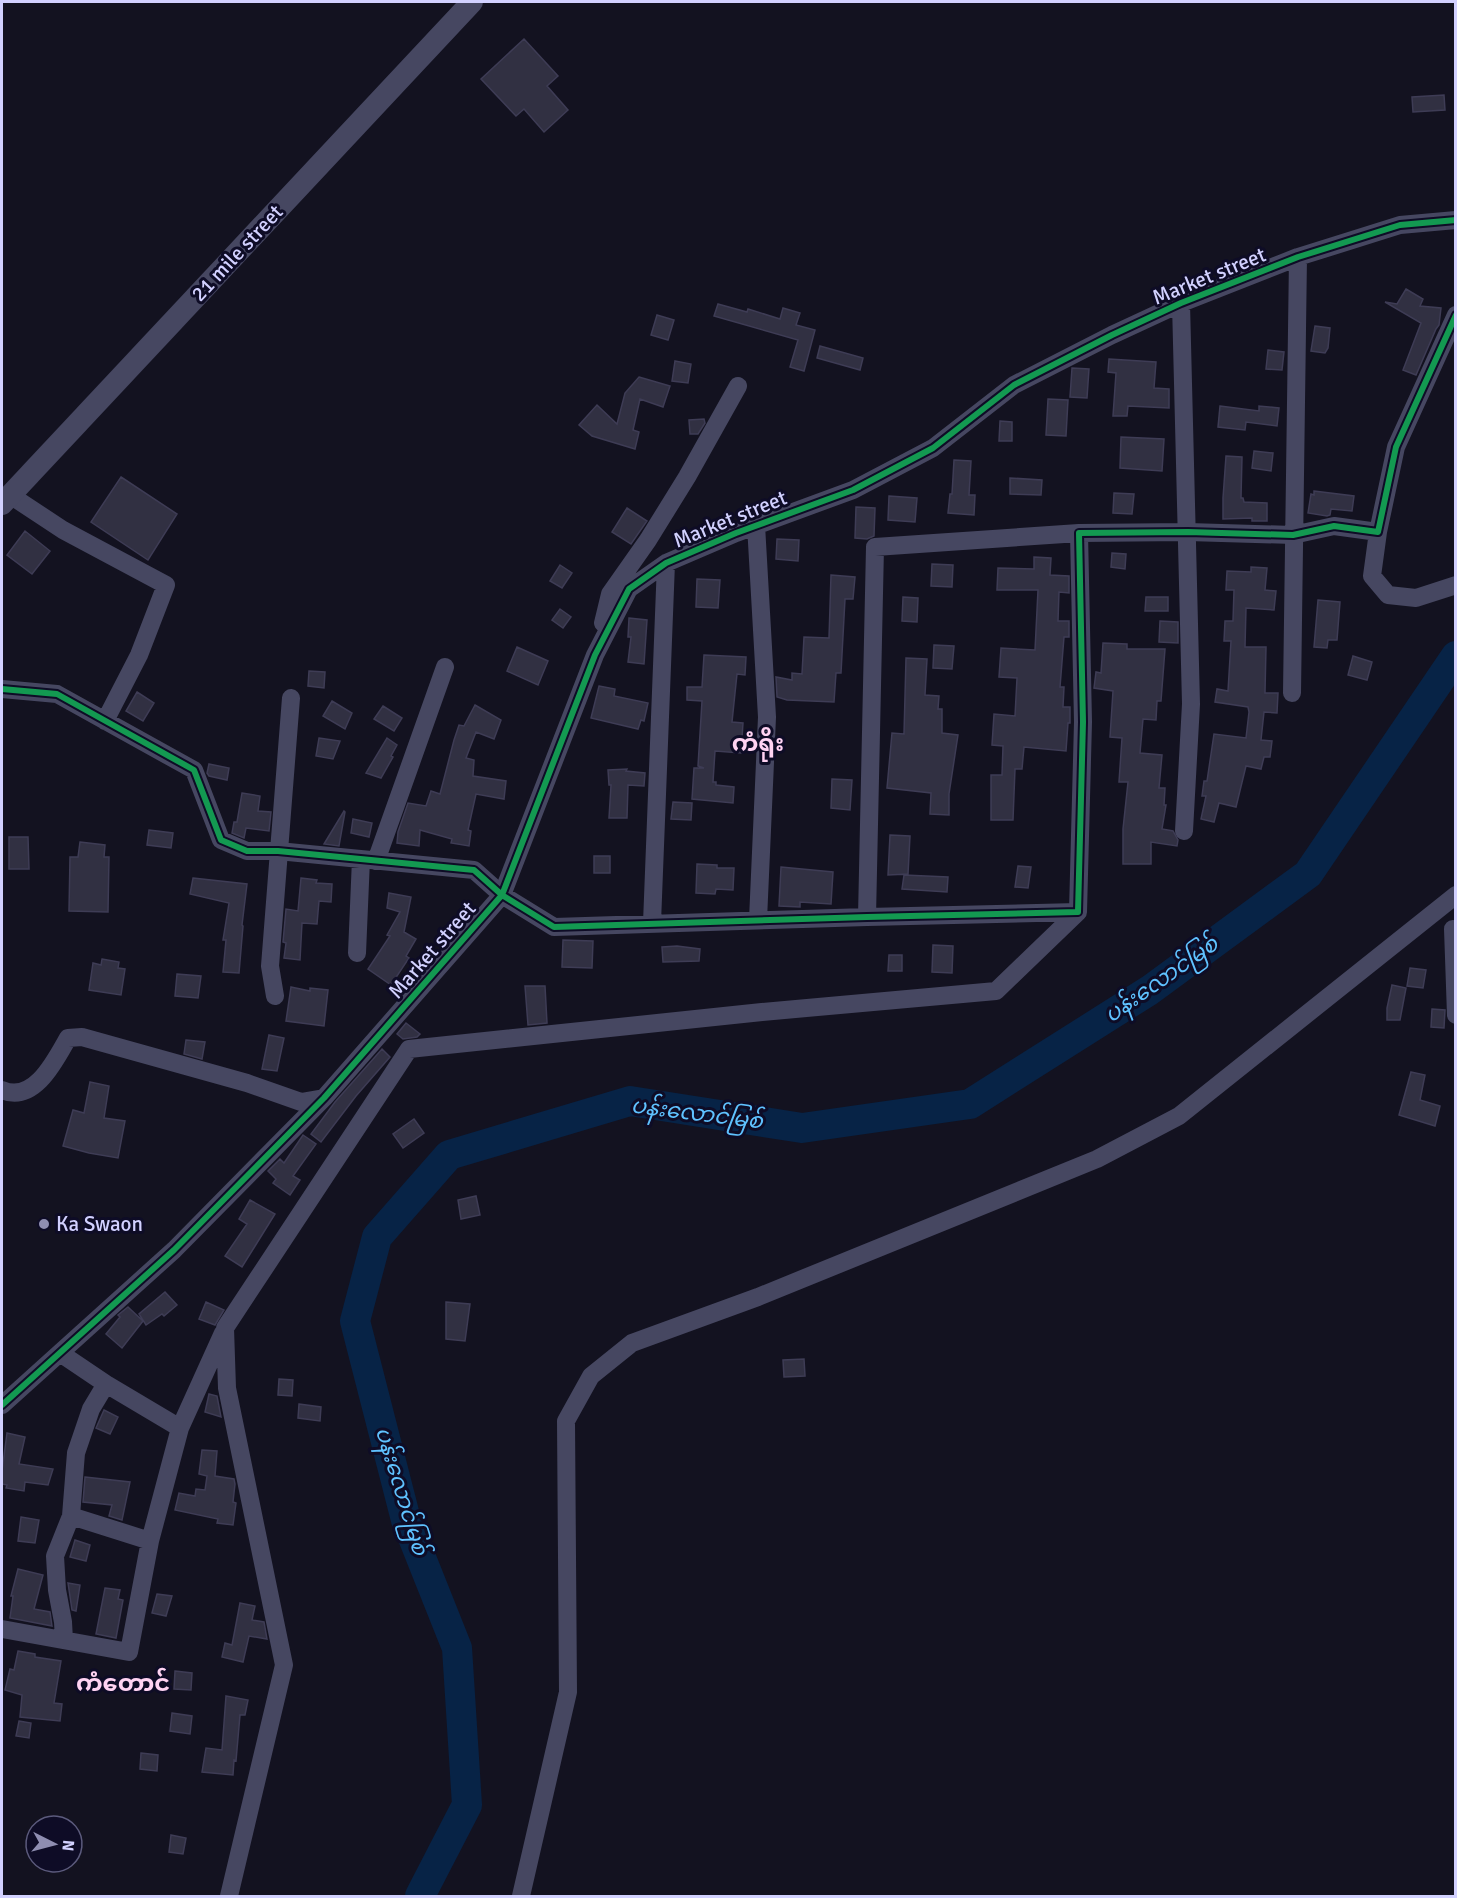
<svg xmlns="http://www.w3.org/2000/svg" width="1457" height="1898" font-family="Signika,'Noto Sans Myanmar',sans-serif">
<style>
.lines{fill:none;stroke-linecap:round;stroke-linejoin:round}
.river{stroke:#072346;stroke-width:30}
.building{fill:#313042;stroke:#3e3c55;stroke-width:1.5}
.minor{stroke:#464761;stroke-width:18}
.tertiary{stroke:#464761;stroke-width:22}
.cycleway-casing{stroke:#0e0c26;stroke-width:10}
.cycleway{stroke:#139951;stroke-width:6}
.poi-dot{fill:#8f8eb1;stroke:#0e0c26;stroke-width:2}
.labels{text-anchor:middle;dominant-baseline:central;stroke-width:6;stroke-linejoin:round;paint-order:stroke}
.street-label{font-size:21px;fill:#d2d1ff;stroke:#0e0c26}
.poi-label{font-size:21px;fill:#d2d1ff;stroke:#0e0c26;text-anchor:start}
.water-label{font-size:22px;font-style:italic;fill:#5fc2ff;stroke:#0e0c26}
.quarter-label{font-size:24px;font-weight:bold;fill:#ffd3f2;stroke:#0e0c26}
</style>
<rect width="100%" height="100%" fill="#131220"/>
<g class="lines">
<!-- river -->
<path class="river" d="M420,1896L467,1805L457,1648L406,1520L355,1321L377,1237L449,1155L630,1101L802,1128L970,1104L1150,990L1308,874L1456,656"/>
</g>
<!-- building -->
<path class="building" d="M524,39L558,76L547,86L568,110L544,132L524,109L516,116L481,79Z
M1444,95L1445,110L1413,112L1412,97Z
M1406,289L1423,299L1420,306L1441,308L1439,325L1436,329L1416,375L1403,370L1421,323L1385,302L1397,304Z
M718,304L747,312L748,309L780,319L783,308L800,313L796,325L815,330L804,371L790,367L798,340L714,316Z
M657,315L674,320L668,340L651,335Z
M1315,326L1330,328L1328,348L1325,353L1311,351Z
M820,346L863,358L860,370L817,358Z
M1268,350L1284,352L1282,370L1266,369Z
M1109,359L1156,362L1154,388L1169,389V408L1128,406L1127,416H1113L1116,373L1108,372Z
M675,361L691,364L688,383L672,381Z
M1072,368L1089,369L1087,398L1070,397Z
M639,377L670,386L663,407L640,399L633,430L639,432L635,449L592,436L579,425L597,405L617,424L625,393Z
M1048,399L1068,400L1066,436L1046,435Z
M1220,406L1259,411V406L1279,408L1277,426L1246,422L1245,430L1218,427Z
M704,419L705,423L698,434H690L689,420Z
M1000,421L1012,422V441H999Z
M1121,437L1164,439L1162,471L1120,468Z
M1254,451L1273,453L1271,471L1252,468Z
M1226,456L1242,457L1241,498H1243L1244,502L1267,503V521H1252V518L1223,519V498Z
M954,460L971,461L969,495H975L974,515L948,513L950,494H952Z
M121,477L177,514L148,560L91,522Z
M1010,478L1042,480L1041,495L1010,494Z
M1314,491L1354,496L1352,511L1331,509L1330,515L1327,516L1308,513L1311,494L1314,495Z
M1114,493L1134,494L1132,514L1113,513Z
M889,496L917,498L915,522L888,520Z
M856,507L875,508L874,536L867,539L855,538Z
M627,508L647,521L631,544L612,532Z
M25,531L50,551L32,574L7,555Z
M777,539L799,540L798,561L776,559Z
M1112,553L1126,554L1125,569L1111,567Z
M1034,557L1051,558L1050,575L1069,576V593L1059,592L1058,621H1069V637H1064L1060,687H1064L1063,707H1070V723H1068L1066,751L1024,747L1022,769H1015L1013,820H991V775H1002L1003,746L992,745L994,714L1015,716L1017,678L999,677L1001,648L1035,650L1038,590H997L998,568L1034,569Z
M932,564L953,565L952,587L931,586Z
M560,565L572,573L562,588L550,581Z
M1251,567L1267,568L1265,590L1276,591L1274,610L1246,608L1245,647H1266L1265,693H1278L1277,713L1264,712L1261,740L1272,741L1270,757H1264L1261,769L1246,766L1236,807L1219,803L1214,822L1201,819L1206,796H1202L1204,781H1207L1214,734L1246,738L1249,712L1248,707L1215,702L1217,689L1228,691L1231,641H1224L1225,621H1233L1234,590H1226L1227,571L1251,572Z
M831,575L855,577L853,599H845L841,673H836L834,702L787,700L777,697L776,677L792,680V673L802,674L804,637L829,638Z
M697,579L720,580L718,608L696,607Z
M903,597L918,598L917,622L902,621Z
M1146,597H1168V611H1145Z
M1318,600L1340,602L1337,640H1328L1327,648L1314,647Z
M560,609L571,617L563,628L552,620Z
M629,618L647,620L644,664L628,662L631,637H628Z
M1160,621L1178,622V643L1159,642Z
M1103,643L1127,644V649H1165L1161,701H1157L1156,720L1143,719L1140,753L1162,755L1159,788H1165L1164,805H1166L1162,829L1173,831L1178,840L1177,846L1151,842V864H1123V829L1128,782H1119L1122,738L1110,737L1113,691L1094,688L1096,672L1101,673Z
M934,645L954,646L952,669L933,668Z
M517,647L548,661L538,685L507,671Z
M704,655L746,657L745,675L737,674L732,722L743,723L741,753L715,751L713,782H716V785L734,787L733,803L692,799L694,768H704L698,766L702,701L687,700V687H702Z
M1353,656L1372,662L1367,680L1348,675Z
M906,658L927,659L925,695L939,696L938,709H942V733L958,735L949,794V815L930,814L931,793L887,788L892,733L904,734Z
M309,671L325,672L324,688L308,686Z
M599,686L615,689L614,696L648,703L644,721L641,720L638,729L591,718Z
M137,692L154,703L143,721L126,711Z
M332,701L352,713L345,729L323,716Z
M475,705L501,720L494,739L476,732L466,758L474,760L473,776L506,781L504,799L476,794L468,830L471,831L469,846L451,843L452,839L420,830L419,846L397,843L398,832L408,803L426,806L431,791L440,794L454,740L459,725L464,726Z
M383,706L402,718L394,731L374,719Z
M319,738L340,741L333,759L316,756Z
M387,738L397,745L391,756L393,757L381,778L366,773Z
M209,764L229,768L227,780L209,776L207,773Z
M627,769L626,771L645,773L644,786L628,785L627,818H609L611,785H609L608,770Z
M832,779L852,780L850,810L831,808Z
M242,793L260,796L258,811L271,812L269,831L246,828L244,838L232,833L234,822H237Z
M673,802L692,803L691,820L671,819Z
M344,811L345,812L339,846L324,844Z
M353,819L372,823L369,837L351,833Z
M149,830L173,833L171,848L147,845Z
M890,835L910,836L908,874L888,875Z
M9,837H28L29,869H9Z
M80,842L105,845L104,857H109L108,912L69,911L70,857H78Z
M594,856H610V873H594Z
M697,864L717,865V868H734L733,890L716,889L715,894L696,893Z
M1018,866L1031,867L1028,888L1015,887Z
M781,867L833,872L831,904L800,902V907L779,906Z
M904,875L948,877L947,892L902,889Z
M193,878L247,884L242,925L243,926L239,973L223,972L226,940H223L229,903L190,894Z
M301,878L317,880L316,883L332,884L331,902L319,901L317,924L302,923L300,960L284,958L286,943L283,942L286,909L298,911Z
M389,893L411,897L404,932L416,939L406,956L409,958L391,985L368,969L390,936L387,935L400,912L387,908Z
M563,940L593,941L592,968L562,967Z
M933,945L953,946L952,973L932,972Z
M677,946L700,949L699,961L663,962L662,947Z
M889,955H902V971H888Z
M102,959L119,962L118,968L125,969L121,995L89,990L93,963L101,965Z
M1410,968L1426,970L1423,988L1407,986Z
M177,974L201,976L198,998L175,996Z
M1392,985L1406,988L1400,1020H1387V1008Z
M525,986H545L547,1023L528,1025Z
M291,987L310,991V988L328,990L324,1026L286,1021Z
M1432,1009L1445,1010L1444,1028L1431,1027Z
M406,1023L420,1034L417,1037L403,1039L397,1034Z
M269,1035L284,1038L277,1071L262,1069Z
M186,1040L205,1042L202,1059L184,1054Z
M382,1049L390,1057L356,1096L321,1142L311,1134L335,1102Z
M1411,1072L1425,1075L1420,1100L1440,1106L1435,1126L1399,1115Z
M90,1082L109,1086L104,1118L125,1121L118,1158L89,1153L63,1146L73,1110L84,1113Z
M414,1119L424,1133L403,1148L393,1134Z
M303,1135L316,1144L293,1176L300,1180L290,1195L273,1183L276,1179L268,1171L280,1159L284,1163Z
M476,1196L480,1215L461,1219L458,1200Z
M250,1200L275,1214L242,1267L225,1256L247,1224L239,1219Z
M165,1292L177,1305L164,1316L162,1314L146,1325L139,1314Z
M206,1302L224,1310L215,1325L199,1319Z
M446,1302L470,1304L465,1341L446,1339Z
M128,1307L143,1321L122,1348L106,1334L120,1317L118,1315Z
M804,1359L805,1376L784,1377L783,1360Z
M279,1379L293,1380L292,1396L278,1395Z
M209,1394L217,1396L221,1417L205,1412Z
M299,1404L321,1407L320,1421L298,1418Z
M104,1410L118,1417L110,1434L96,1428Z
M7,1433L25,1437L19,1464L53,1469L48,1485L25,1482L24,1491L6,1488L7,1485L2,1484V1471Z
M202,1450L217,1451L215,1476L234,1479L235,1484L233,1502L236,1503L233,1525L217,1523L218,1519L175,1510L179,1493L195,1496L196,1489L205,1490L207,1476L199,1474Z
M85,1477L130,1482L122,1520L109,1516L112,1505L83,1502Z
M21,1517L39,1520L35,1543L18,1541Z
M75,1540L90,1545L86,1561L70,1557Z
M18,1569L43,1575L34,1609L50,1612L52,1626L10,1618L13,1596H11Z
M68,1583L80,1585L76,1611L72,1610Z
M105,1588L120,1590L118,1599L123,1600L116,1638L96,1634Z
M157,1594L172,1596L166,1616L152,1613Z
M240,1603L255,1606L252,1620L264,1622L267,1639L249,1636L243,1662L222,1657L225,1643L232,1645Z
M18,1651L35,1654V1657L61,1661L54,1703L62,1704L60,1721L20,1717L22,1695L5,1690L10,1669L14,1670Z
M175,1671L192,1673L191,1690L174,1689Z
M226,1696L248,1700L245,1715H240L236,1761L234,1760L233,1775L202,1772L206,1748L222,1750Z
M172,1713L192,1716L190,1734L170,1731Z
M19,1721L31,1723L29,1738L16,1736Z
M141,1753L158,1755L157,1771L140,1769Z
M171,1835L186,1838L183,1854L169,1852Z"/>
<g class="lines">
<!-- minor -->
<path class="minor" d="M1181,303L1191,704L1184,831
M10,495L63,530L166,585L139,655L105,721
M756,525L767,717L758,920
M1378,532L1372,576L1388,595L1416,598L1456,585
M603,623L610,594L648,540L687,477L738,386
M2,689L57,694L194,770L221,840L247,851H278L474,870L502,895L554,927L867,917L1078,912L1083,722L1079,533L1188,532L1293,535L1334,526L1378,532L1396,447L1456,315
M1292,693L1298,257
M376,861L445,667
M867,917L875,547L1079,533
M652,923L666,563
M1453,929L1456,1015
M357,953L361,859
M275,996L270,966L291,698
M2,1090C34,1104 55,1061 68,1038L82,1037L247,1083L301,1102L324,1098
M60,1353L106,1384L180,1428
M2,1405L174,1250L324,1098L502,895L595,655L629,589L666,563L736,533L853,490L933,448L1014,385L1112,335L1181,303L1298,257L1400,225L1456,220
M71,1516L76,1453L91,1409L106,1384
M2,1629L129,1652L150,1541L180,1428L223,1333
M64,1640L63,1622L57,1590L55,1556L71,1516L150,1541
M229,1896L284,1665L227,1388L225,1328L409,1049L762,1012L996,991L1078,912
M521,1896L568,1692L566,1421L591,1376L632,1343L758,1297L1097,1159L1179,1116L1456,895"/>
<!-- tertiary -->
<path class="tertiary" d="M2,504L472,2"/>
<!-- cycleway casing -->
<g class="cycleway-casing">
<path id="cycleway" d="M2,689L57,694L194,770L221,840L247,851H278L474,870L502,895L554,927L867,917L1078,912L1083,722L1079,533L1188,532L1293,535L1334,526L1378,532L1396,447L1456,315
M2,1405L174,1250L324,1098L502,895L595,655L629,589L666,563L736,533L853,490L933,448L1014,385L1112,335L1181,303L1298,257L1400,225L1456,220"/>
</g>
<!-- cycleway -->
<use href="#cycleway" class="cycleway"/>
</g>
<!-- markers -->
<circle class="poi-dot" cx="44" cy="1224" r="6"/>
<g class="labels">
<!-- street labels -->
<g class="street-label">
<text transform="translate(237 253) rotate(-47)">21 mile street</text>
<text transform="translate(1209 276) rotate(-22)">Market street</text>
<text transform="translate(730 519) rotate(-22)">Market street</text>
<text transform="translate(432 950) rotate(-49)">Market street</text>
</g>
<!-- poi labels -->
<g class="poi-label">
<text x="56" y="1224">Ka Swaon</text>
</g>
<!-- water labels -->
<g class="water-label">
<text transform="translate(1161 979) rotate(-35)">ပန်းလောင်မြစ်</text>
<text transform="translate(697 1113) rotate(7)">ပန်းလောင်မြစ်</text>
<text transform="translate(402 1491) rotate(73)">ပန်းလောင်မြစ်</text>
</g>
<!-- quarter labels -->
<g class="quarter-label">
<text x="758" y="743">ကံရိုး</text>
<text x="123" y="1683">ကံတောင်</text>
</g>
</g>
<!-- border -->
<rect width="1457" height="1898" fill="none" stroke="#d2d1ff" stroke-width="6"/>
<!-- north arrow -->
<g transform="translate(54 1844) rotate(96)"><circle r="28" fill="#0e0c26" stroke="#5c5b7d" stroke-width="1.5"/>
<path d="M0-4.5L10 22L0 15L-10 22Z" fill="#8f8eb1"/>
<text y="-9" font-size="16" font-weight="bold" text-anchor="middle" fill="#d2d1ff">N</text>
</g>
</svg>
